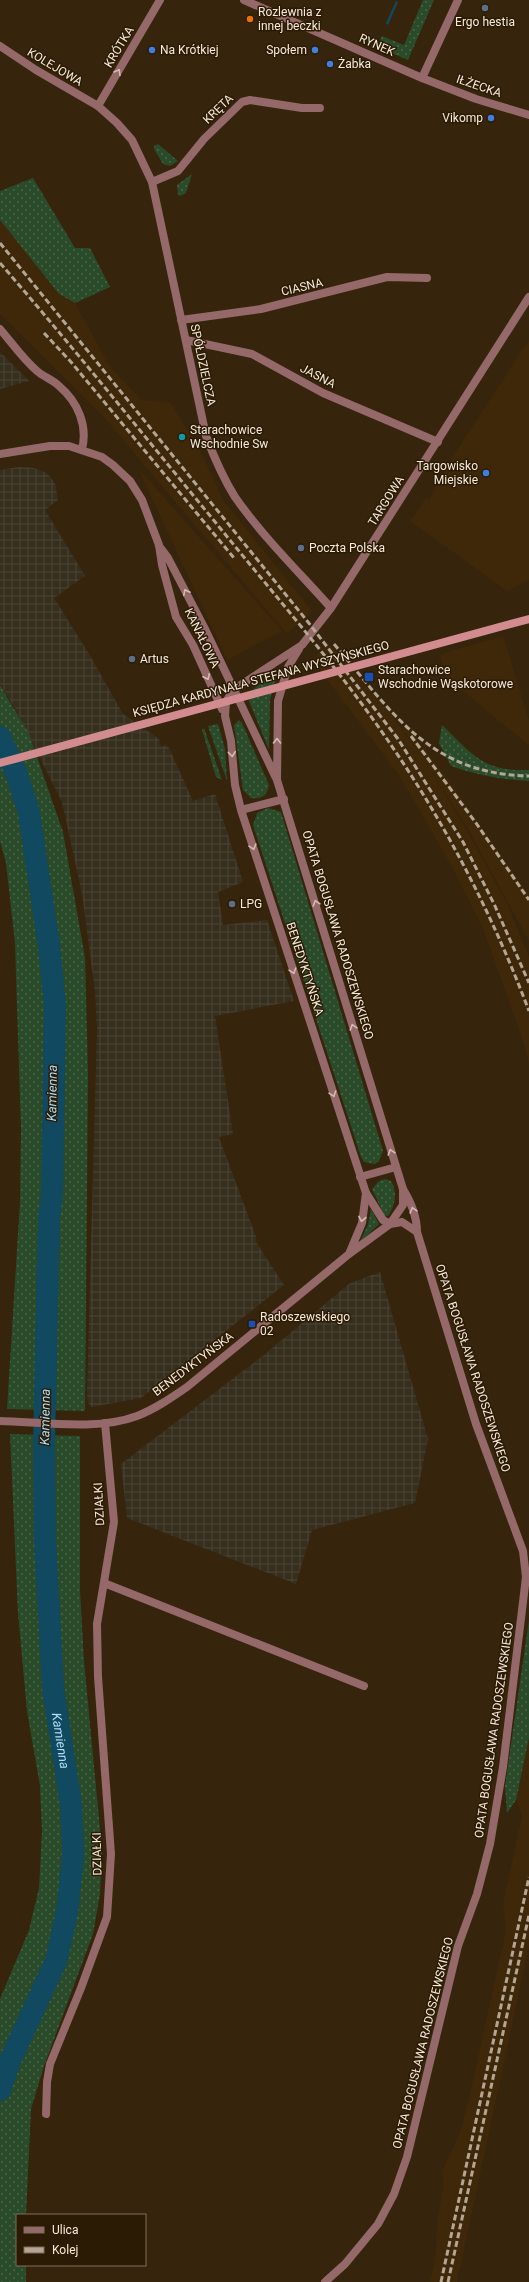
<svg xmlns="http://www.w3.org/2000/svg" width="529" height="2282" font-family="Roboto,sans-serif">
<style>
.built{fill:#3e2809}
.industrial{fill:url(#industrial-grid)}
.grass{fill:url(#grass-dots)}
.water{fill:#104960}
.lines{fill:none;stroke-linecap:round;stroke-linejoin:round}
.river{stroke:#104960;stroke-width:22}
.minor{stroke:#956869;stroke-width:8}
.tertiary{stroke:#956869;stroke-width:8}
.rail{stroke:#b4a695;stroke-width:3;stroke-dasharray:6 3;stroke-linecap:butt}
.secondary-bridge{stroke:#d28b8e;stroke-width:8}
.oneway{stroke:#d4bcb4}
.service-dot{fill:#5c6f8a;stroke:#2c1b04;stroke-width:1.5}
.food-dot{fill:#e8710a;stroke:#2c1b04;stroke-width:1.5}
.shop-dot{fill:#3f7fe0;stroke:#2c1b04;stroke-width:1.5}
.culture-dot{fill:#0f9aa8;stroke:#2c1b04;stroke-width:1.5}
.transit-dot{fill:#1a4fb4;stroke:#2c1b04;stroke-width:1.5}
.labels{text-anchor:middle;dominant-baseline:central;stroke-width:3;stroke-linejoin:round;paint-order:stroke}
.poi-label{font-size:12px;fill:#f6eadc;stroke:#2c1b04;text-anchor:start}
.street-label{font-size:12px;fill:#f6eadc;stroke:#2c1b04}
.water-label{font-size:13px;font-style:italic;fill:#afdef6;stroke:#2c1b04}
</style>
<defs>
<pattern id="industrial-grid" width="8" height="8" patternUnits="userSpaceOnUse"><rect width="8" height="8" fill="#372f1e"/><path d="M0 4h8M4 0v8" fill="none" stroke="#4b4333"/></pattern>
<pattern id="grass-dots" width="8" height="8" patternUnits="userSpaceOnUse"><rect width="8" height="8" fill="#2a4b2a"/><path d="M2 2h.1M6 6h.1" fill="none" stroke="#4a6548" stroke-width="1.8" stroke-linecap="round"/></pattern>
</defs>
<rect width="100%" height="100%" fill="#36240d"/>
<!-- built -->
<path class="built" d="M0,220L59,294L75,303L109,365L141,400L171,403L203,456L223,500L312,611L287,634L102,415L0,314Z
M529,340V580L507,591L410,521L426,498L429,500L455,453Z
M138,468L282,631L227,660Z
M503,636L529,720V744H527L446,677L440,654Z
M329,643L393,717L423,758L467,831L508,905L529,957V1064L522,1038L482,926L447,858L399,775L312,659Z
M407,726L448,779L529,895V941L469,831L423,758L403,729Z
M529,1738V1946L457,2282H430L436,2253L437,2222L444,2183L442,2171L459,2135L469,2099L506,1930L503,1904L522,1815L516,1800Z"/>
<!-- industrial -->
<path class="industrial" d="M0,352L29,381L0,389Z
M19,467L34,468L47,473L55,483L58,500L45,510L85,576L54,598L89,654L123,714L159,739L161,747L166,745L169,748L193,801L215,794L243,882L218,892L223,925L267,920L294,1001L215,1016L233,1134L219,1137L256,1237V1242L284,1285L141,1398L92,1407L88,1403L87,1393L97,1029L95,991L82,894L62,802L16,710L0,684V470Z
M380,1272L428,1439L415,1503L312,1530L296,1584L127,1518L121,1464L264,1355L350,1283Z"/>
<!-- grass -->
<path class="grass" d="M423,0H434L408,60L377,47L382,36L404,45Z
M158,144L178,161L170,166L163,164L154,149V146Z
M192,174L186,193L180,196L178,194L177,185Z
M33,178L75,248H90L110,287L75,303L59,294L0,220V191Z
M278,670L270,700L269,750L249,701L251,691Z
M0,685L29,734L63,832L85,958L88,1074L85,1411L7,1409L20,1202L21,1130L15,943L6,863L0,841Z
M239,720L242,723L269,785C267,796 262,799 251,798L243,790L234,725Z
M218,724L225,749L227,781L208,726Z
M442,725C472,754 483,772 529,770V781C502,780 477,775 451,766L439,743Z
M204,728L222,780L216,777L202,730Z
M268,808L281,812L383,1151L379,1161L375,1164L364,1162L361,1157L253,825L257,813Z
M385,1179L391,1181C398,1192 395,1206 388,1216L384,1215L372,1189L379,1181Z
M371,1209L379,1224L359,1243L368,1225Z
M10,1434L80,1436V1590L84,1661L102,1850L100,1894L93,1934L44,2066L31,2109L26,2215H17V2265H26V2282H0V1999L29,1930L39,1888L42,1831L40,1786L27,1711L18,1613Z
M529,1620V1738L516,1800L507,1813L505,1786Z"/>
<!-- water -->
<path class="water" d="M396,1L398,2L388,25L386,23Z"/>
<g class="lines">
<!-- river -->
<path class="river" id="s1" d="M0,737L17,775L29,813L49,946L55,1006L52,1194L49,1218L44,1444L45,1540L53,1688L71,1805L73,1855L67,1912L56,1961L9,2063L0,2090"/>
<!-- minor -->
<path class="minor" d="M244,0L422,78L476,99L529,115
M422,78L458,0
M98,106L160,0
M152,182L178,171L204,139L242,102L250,100L302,108H320
M181,320L261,309L387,277L427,278
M0,329C12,343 23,359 37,371C44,377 53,380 59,386C78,402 88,426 82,449
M186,340L252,354L323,393L438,442
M366,1193L383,1220L390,1224L402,1222L417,1232
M104,1583L364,1686
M46,2114L47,2082L50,2064L81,1988L107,1917L111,1854L98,1677L97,1624L114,1522L105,1423
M325,2282L345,2264L378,2224L394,2194L407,2157L458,1946L477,1894L490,1844L503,1767L526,1577L523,1551L476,1424L417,1232C417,1216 411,1202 403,1189"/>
<!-- tertiary -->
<path class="tertiary" d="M0,46L36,70L98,106L117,123L132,140L152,182L206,436C214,457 223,478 235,497C263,537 299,572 331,608
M0,454L50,446H69L102,457L113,465L130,481L142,500L159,545L162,565L176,617L193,645L222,709
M159,546L168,558L204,627L276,778
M241,810L284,799
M360,1177L396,1167
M349,1254L362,1223L366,1193L241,810L235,785L231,741L225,716L226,702L233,690L302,645L331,608L529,297
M0,1421C41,1422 98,1431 137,1416C155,1409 171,1398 187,1387L349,1254L390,1224L403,1205V1189L277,780L278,701L288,667L299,649"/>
<!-- rail -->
<path class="rail" d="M0,243L308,622L398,739L463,842L495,906L529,983
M0,263C74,348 144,436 216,523C275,596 338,667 391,745C448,828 493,916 529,1011
M44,333L71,362L234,558
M334,644C392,712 429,774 529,776
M411,736L476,823L529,900
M441,2282L529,1877
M448,2282L529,1915"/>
<!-- secondary-bridge -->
<path class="secondary-bridge" d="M0,763L529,619"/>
</g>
<!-- one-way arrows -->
<defs><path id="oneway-chevron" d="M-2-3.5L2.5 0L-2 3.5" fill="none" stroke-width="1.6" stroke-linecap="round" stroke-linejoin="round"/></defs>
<g class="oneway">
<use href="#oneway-chevron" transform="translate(118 72) rotate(-59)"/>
<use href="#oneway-chevron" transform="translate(186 592) rotate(-117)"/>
<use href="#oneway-chevron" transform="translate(207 677) rotate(65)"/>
<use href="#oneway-chevron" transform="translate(277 741) rotate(-90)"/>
<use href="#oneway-chevron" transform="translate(232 754) rotate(84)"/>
<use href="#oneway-chevron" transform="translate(253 847) rotate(73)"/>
<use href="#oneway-chevron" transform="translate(316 903) rotate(-107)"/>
<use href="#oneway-chevron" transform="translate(293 971) rotate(72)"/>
<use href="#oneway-chevron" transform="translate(353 1027) rotate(-107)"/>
<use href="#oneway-chevron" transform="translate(333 1094) rotate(72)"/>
<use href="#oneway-chevron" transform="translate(391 1152) rotate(-107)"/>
<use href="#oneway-chevron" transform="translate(413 1210) rotate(-106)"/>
<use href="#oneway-chevron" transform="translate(362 1219) rotate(100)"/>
</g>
<!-- markers -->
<g class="service-dot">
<circle cx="485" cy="8" r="4"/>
<circle cx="301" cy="548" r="4"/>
<circle cx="132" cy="659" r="4"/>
<circle cx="232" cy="904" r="4"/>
</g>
<circle class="food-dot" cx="250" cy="19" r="4"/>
<g class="shop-dot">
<circle cx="152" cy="50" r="4"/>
<circle cx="315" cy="50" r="4"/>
<circle cx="330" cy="64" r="4"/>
<circle cx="491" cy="118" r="4"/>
<circle cx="486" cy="473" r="4"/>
</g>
<circle class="culture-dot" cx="182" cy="437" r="4"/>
<g class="transit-dot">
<rect x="364" y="672" width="10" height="10" rx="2"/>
<rect x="248" y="1320" width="8" height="8" rx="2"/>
</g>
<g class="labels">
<!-- poi labels -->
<g class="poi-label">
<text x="258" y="12">Rozlewnia z<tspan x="258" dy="14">innej beczki</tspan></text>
<text x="485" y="22" text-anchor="middle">Ergo hestia</text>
<text x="160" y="50">Na Krótkiej</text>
<text x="307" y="50" text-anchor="end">Społem</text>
<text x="338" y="64">Żabka</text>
<text x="483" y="118" text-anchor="end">Vikomp</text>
<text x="190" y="430">Starachowice<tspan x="190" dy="14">Wschodnie Sw</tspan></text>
<text x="478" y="466" text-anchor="end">Targowisko<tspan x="478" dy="14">Miejskie</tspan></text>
<text x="309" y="548">Poczta Polska</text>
<text x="140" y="659">Artus</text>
<text x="378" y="670">Starachowice<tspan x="378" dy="14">Wschodnie Wąskotorowe</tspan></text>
<text x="240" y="904">LPG</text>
<text x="260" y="1317">Radoszewskiego<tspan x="260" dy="14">02</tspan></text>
</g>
<!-- street labels -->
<g class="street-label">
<text transform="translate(377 45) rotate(24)">RYNEK</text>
<text transform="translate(119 47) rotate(-59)">KRÓTKA</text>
<text transform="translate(55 67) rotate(31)">KOLEJOWA</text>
<text transform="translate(479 86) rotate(19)">IŁŻECKA</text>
<text transform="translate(218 109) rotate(-44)">KRĘTA</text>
<text transform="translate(302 287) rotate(-13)">CIASNA</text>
<text transform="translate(203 365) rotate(78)">SPÓŁDZIELCZA</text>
<text transform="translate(318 376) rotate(28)">JASNA</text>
<text transform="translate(386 501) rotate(-58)">TARGOWA</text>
<text transform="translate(202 638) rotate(64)">KANAŁOWA</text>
<text transform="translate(261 679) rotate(-15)">KSIĘDZA KARDYNAŁA STEFANA WYSZYŃSKIEGO</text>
<text transform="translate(338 935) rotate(73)">OPATA BOGUSŁAWA RADOSZEWSKIEGO</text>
<text transform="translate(305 969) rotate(72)">BENEDYKTYŃSKA</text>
<text transform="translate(193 1364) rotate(-37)">BENEDYKTYŃSKA</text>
<text transform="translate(473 1368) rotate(72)">OPATA BOGUSŁAWA RADOSZEWSKIEGO</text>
<text transform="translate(99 1504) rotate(-93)">DZIAŁKI</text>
<text transform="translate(494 1730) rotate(-82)">OPATA BOGUSŁAWA RADOSZEWSKIEGO</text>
<text transform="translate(97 1854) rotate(-91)">DZIAŁKI</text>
<text transform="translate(423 2043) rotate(-76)">OPATA BOGUSŁAWA RADOSZEWSKIEGO</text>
</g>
<!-- water labels -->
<g class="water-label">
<text transform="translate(52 1093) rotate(-89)">Kamienna</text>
<text transform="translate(45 1417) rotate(-89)">Kamienna</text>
<text stroke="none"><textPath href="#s1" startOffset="1012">Kamienna</textPath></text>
</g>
</g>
<!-- legend -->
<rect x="16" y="2214" width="130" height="52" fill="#2c1b04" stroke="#7d6e5a"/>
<rect x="24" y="2227" width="20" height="6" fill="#956869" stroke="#7d6e5a"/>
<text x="52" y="2234" font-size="12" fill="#f6eadc">Ulica</text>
<rect x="24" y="2247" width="20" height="6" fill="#b4a695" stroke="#7d6e5a"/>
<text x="52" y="2254" font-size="12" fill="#f6eadc">Kolej</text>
</svg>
